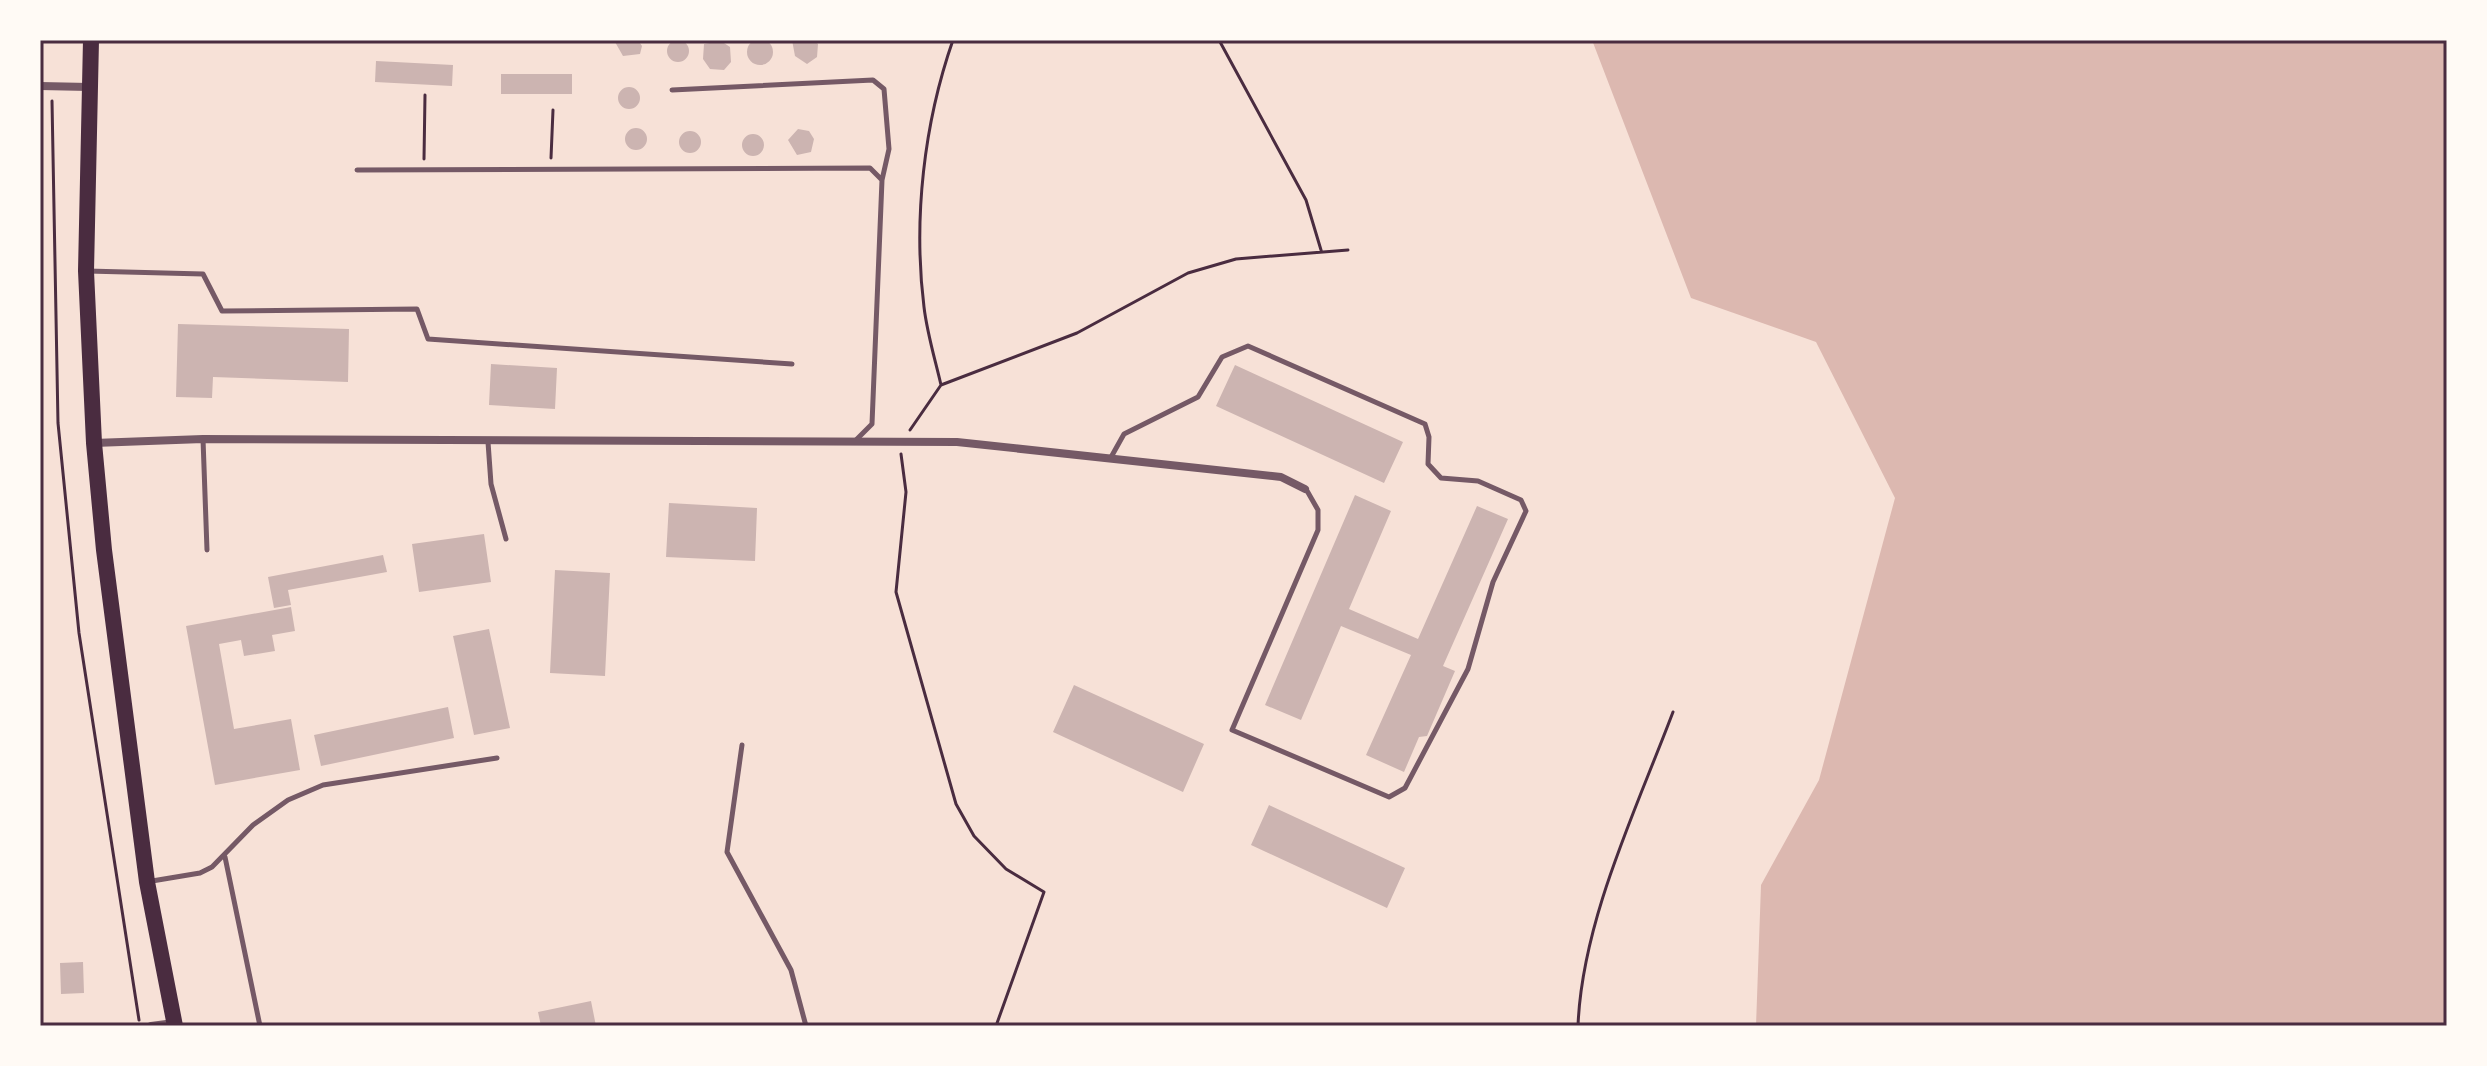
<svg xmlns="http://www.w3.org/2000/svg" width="2487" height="1066" font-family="'Exo 2',sans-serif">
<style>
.water{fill:#dcb8b0}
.building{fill:#ccb4b1}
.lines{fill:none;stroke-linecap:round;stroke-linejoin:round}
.path{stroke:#4a2c40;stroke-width:3}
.service{stroke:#755966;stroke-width:5}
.minor{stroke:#755966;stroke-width:8}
.secondary{stroke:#4a2c40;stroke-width:16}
.neatline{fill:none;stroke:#4a2c40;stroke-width:3}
</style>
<rect width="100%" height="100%" fill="#f7e1d7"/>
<!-- water -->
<path class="water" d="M1592,40H2447V1026H1756L1761,885L1819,780L1895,498L1816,342L1691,298Z"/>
<!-- building -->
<path class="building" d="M747 52a13 13 0 1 1 26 0a13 13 0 1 1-26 0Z
M667 51a11 11 0 1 1 22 0a11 11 0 1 1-22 0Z
M618,40H638L642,46L640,54L623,56L615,42Z
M792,40H814L818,44L817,57L807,64L795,56Z
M721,41L730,47L731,62L724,70L710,69L703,59L704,44Z
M376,61L453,65L452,86L375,82Z
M501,74H572V94H501Z
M618 98a11 11 0 1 1 22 0a11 11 0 1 1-22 0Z
M625 139a11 11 0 1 1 22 0a11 11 0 1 1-22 0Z
M798,129L809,131L814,139L811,152L797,155L788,140Z
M679 142a11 11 0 1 1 22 0a11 11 0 1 1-22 0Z
M742 145a11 11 0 1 1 22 0a11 11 0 1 1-22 0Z
M178,324L349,329L348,382L213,377L212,398L176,397Z
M491,364L557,368L555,409L489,405Z
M1235,365L1403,442L1384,483L1216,406Z
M1355,495L1391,511L1349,609L1418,639L1477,506L1508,519L1443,666L1455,671L1427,736L1419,737L1404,772L1366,755L1411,655L1341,626L1301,720L1265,705Z
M669,503L757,508L755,561L666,557Z
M484,534L491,582L419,592L412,544Z
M383,555L387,572L288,590L291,605L274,608L268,577Z
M555,570L610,573L605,676L550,673Z
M291,607L295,631L272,635L275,651L244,656L241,640L219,644L234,729L291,719L300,770L215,785L186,626Z
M489,629L510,728L474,735L453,636Z
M1074,685L1204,744L1183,792L1053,732Z
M448,707L454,738L321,766L314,735Z
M1269,805L1405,868L1387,908L1251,845Z
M83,962L84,993L61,994L60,963Z
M591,1001L596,1026H541L538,1012Z"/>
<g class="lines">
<!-- path -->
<path class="path" d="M1219,40L1306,200L1321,250
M52,101L58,423L79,633L139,1020
M551,158L553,110
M424,159L425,95
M941,385C935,359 927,333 924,307C913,219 924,123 953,40
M910,430L941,385L1077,333L1188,273L1236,259L1348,250
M901,454L906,492L896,592L956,804L974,836L1006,869L1044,892L996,1026
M1578,1026C1582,921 1636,810 1673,712"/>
<!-- service -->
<path class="service" d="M672,90L873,80L884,89L889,149L882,180
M357,170L870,168L882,180L872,424L854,442
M87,271L203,274L222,311L417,309L428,339L792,364
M203,439L207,550
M488,442L491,484L506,539
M1110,459L1124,434L1198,397L1222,357L1248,346L1425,424L1429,437L1428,464L1441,478L1478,481L1521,500L1526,511L1493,582L1468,669L1405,788L1389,797L1232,730L1318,530V510L1306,489
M742,745L727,852L791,970L806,1026
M225,857L260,1026
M152,881L200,873L212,867L253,825L288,800L323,785L497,758"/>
<!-- minor -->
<path class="minor" d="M40,86L89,87
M94,443L203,439L957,442L1281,477L1305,489
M151,1026L174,1023"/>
<!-- secondary -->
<path class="secondary" d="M91,40L86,271L94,443L104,550L147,882L175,1026"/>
</g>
<!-- border -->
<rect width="2487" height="1066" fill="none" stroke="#fffaf5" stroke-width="84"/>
<rect x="42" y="42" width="2403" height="982" class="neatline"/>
</svg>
